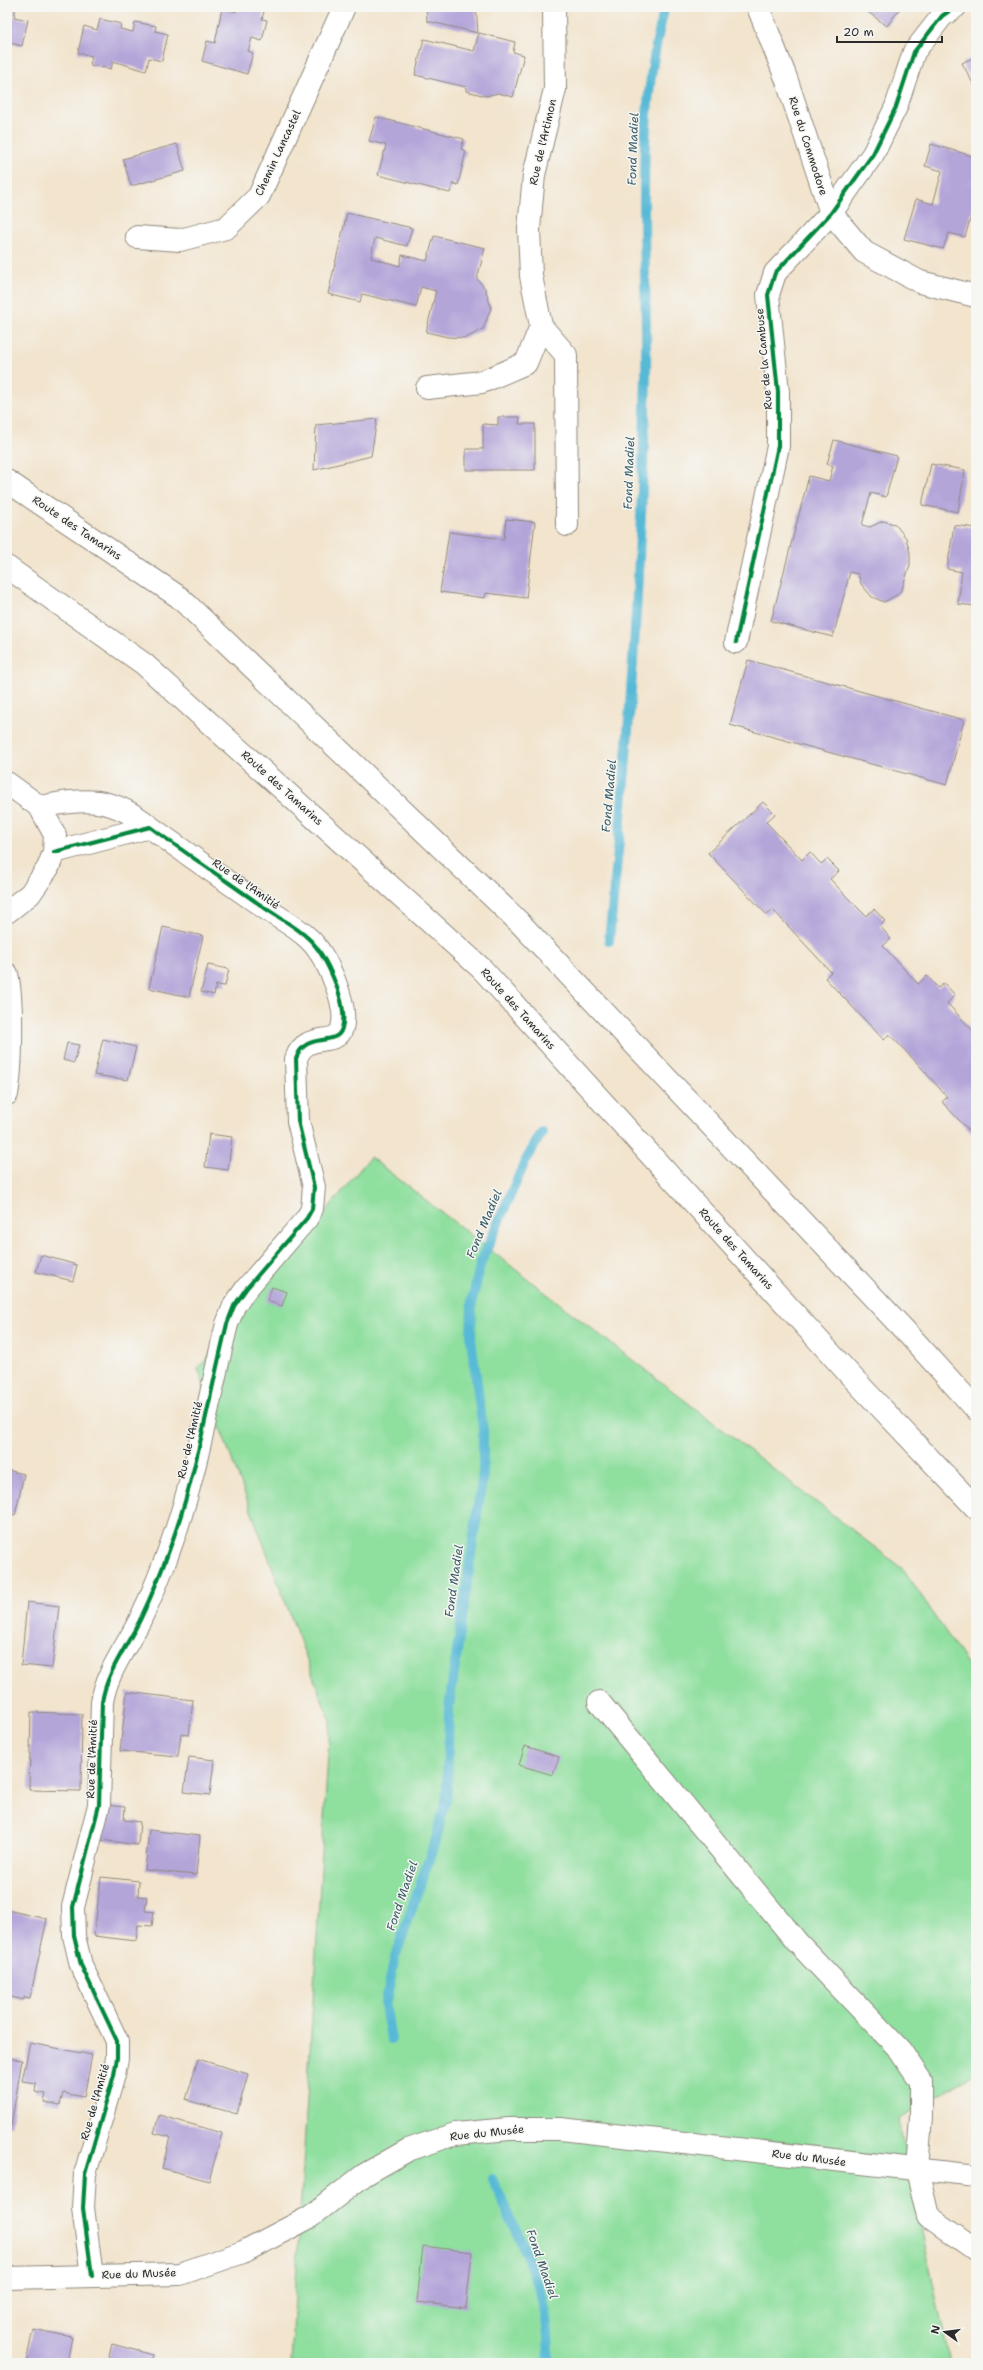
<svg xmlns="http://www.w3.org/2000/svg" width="983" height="2370" font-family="'Shantell Sans',sans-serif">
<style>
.green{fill:#8fdf9f;stroke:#5d8565}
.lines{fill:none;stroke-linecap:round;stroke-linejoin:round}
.stream{stroke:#57b9d6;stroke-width:10}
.building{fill:#b4a5d9}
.minor-casing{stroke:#8e887c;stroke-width:24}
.major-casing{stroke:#8e887c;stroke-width:24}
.highway-casing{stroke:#8e887c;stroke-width:24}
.minor{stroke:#fff;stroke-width:22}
.major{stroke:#fff;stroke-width:22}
.highway{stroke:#fff;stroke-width:22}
.cycleway-casing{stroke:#f6f6f2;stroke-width:6}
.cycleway{stroke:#00873e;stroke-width:4}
.labels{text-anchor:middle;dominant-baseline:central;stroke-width:3;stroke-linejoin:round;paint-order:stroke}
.street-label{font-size:11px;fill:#2b2b2b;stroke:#f6f6f2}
.water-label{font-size:12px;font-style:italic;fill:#3a5d67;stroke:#f6f6f2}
</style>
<rect width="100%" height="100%" fill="#f6f6f2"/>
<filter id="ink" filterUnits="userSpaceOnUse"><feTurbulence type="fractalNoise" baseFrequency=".025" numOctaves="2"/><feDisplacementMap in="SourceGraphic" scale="8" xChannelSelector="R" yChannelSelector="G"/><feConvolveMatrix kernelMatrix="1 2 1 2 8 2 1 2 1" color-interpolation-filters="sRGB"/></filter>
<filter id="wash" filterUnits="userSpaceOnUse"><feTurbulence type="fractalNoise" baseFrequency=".012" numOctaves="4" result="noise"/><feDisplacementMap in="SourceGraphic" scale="16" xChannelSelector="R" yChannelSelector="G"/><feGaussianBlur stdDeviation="0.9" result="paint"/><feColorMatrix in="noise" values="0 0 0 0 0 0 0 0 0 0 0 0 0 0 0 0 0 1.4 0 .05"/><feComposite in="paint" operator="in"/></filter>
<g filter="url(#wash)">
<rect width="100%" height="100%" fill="#f2e4cd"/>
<!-- green -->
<path class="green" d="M370,1157L904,1570L976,1677V2073L898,2119L950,2363H291L330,1721L198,1369Z"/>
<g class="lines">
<!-- stream -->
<path class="stream" d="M609,941C629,754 641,566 646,377C648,255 632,127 665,7
M391,2039L385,2005L395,1957L436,1839L447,1794L449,1707L483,1473V1430L471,1339L472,1301L481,1262L524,1164L542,1132
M492,2179C518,2235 554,2299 548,2363"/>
</g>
<g id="blocks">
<!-- building -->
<path class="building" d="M7,7H16L14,17L28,20L22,46L9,43L8,49Z
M237,7H265L262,19L267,20L262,41L252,38L248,51L253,53L247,74L202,61L207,41L215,43L222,8L236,12Z
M426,7H476L478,33L427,21Z
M861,7H901L887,26Z
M100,19L121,24L120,29L133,32L135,22L156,26L155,31L168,34L162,61L149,58L146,71L113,61L111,69L90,65L92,56L78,53L84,26L97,30Z
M479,33L515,42L513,52L524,55L513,97L498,93L486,96L466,91V87L415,75L424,39L474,51Z
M976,56V89L962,63Z
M376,117L464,139L461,149L466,151L458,185L453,183L450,193L378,175L386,145L369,141Z
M177,144L185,171L131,186L123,159Z
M931,144L976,157V199L965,237L949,233L943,249L904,239L916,199L933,204L942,171L925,166Z
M347,213L412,228L407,246L375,238L371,258L400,266L402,255L427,261L434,236L485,248L477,279L485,288L491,308L483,329L466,338L448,337L426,332L436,291L421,287L416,307L362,294L360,302L328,294Z
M498,417H520L519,424H535V470H466V449H483V424L498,425Z
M377,419L371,456L314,470L316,425Z
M834,440L897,456L886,497L871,493L862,525L870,527L883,521L895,524L906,538L910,553V565L902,589L897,595L884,602L872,597L861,584L858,574L850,572L833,637L771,621L809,476L829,481L833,466L827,464Z
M931,464L965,470L958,512L922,505Z
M506,519L535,522L526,598L486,593L485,598L440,592L449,532L504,539Z
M954,525L976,528V606L958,604L962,572L947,569Z
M748,660L964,720L947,785L730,725Z
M763,802L775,814L766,822L802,860L810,852L821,864L827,859L839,871L830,879L848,898L866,916L874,909L885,921L880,926L891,939L883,946L918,984L927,976L938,988L944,983L955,995L947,1003L976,1034V1138L942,1102L947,1097L919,1065L889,1034L884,1040L825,978L831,972L773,910L767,915L708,853Z
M163,927L203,936L189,997L149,988Z
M208,965L229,969L225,986L216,985L214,995L201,992Z
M103,1039L136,1047L128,1080L94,1075Z
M67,1043L79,1045L74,1063L63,1060Z
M209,1134L232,1137L228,1170L205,1167Z
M41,1255L77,1265L73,1281L36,1272Z
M272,1287L287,1292L282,1306L267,1301Z
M7,1470L24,1474L15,1515L7,1513Z
M27,1602L59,1606L52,1668L21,1665Z
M127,1692L193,1700L189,1735L181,1734L178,1756L120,1751Z
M31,1712L82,1714L81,1791L29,1790Z
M525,1746L559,1757L553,1775L519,1765Z
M189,1757L214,1760L210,1795L184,1792Z
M104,1805L125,1807L124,1820L140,1822L138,1845L101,1840Z
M149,1830L200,1836L196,1875L145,1870Z
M101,1877L139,1881L138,1896L147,1897L145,1911L154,1912L152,1926L138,1925L136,1941L94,1936Z
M7,1910L47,1919L30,1998L24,1997V2000L7,1996Z
M30,2043L92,2055L84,2097L63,2093L60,2105L44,2102L46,2094L35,2092L36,2083L22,2081Z
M7,2058L22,2060L11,2126H7Z
M198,2059L248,2074L237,2114L186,2100Z
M159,2115L222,2133L209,2181L162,2168L170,2137L154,2133Z
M423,2246L472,2252L466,2308L417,2302Z
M33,2329L72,2337L67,2363H26Z
M112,2344L153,2355L151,2363H107Z"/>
</g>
</g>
<g filter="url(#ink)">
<use href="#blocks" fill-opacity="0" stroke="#8e887c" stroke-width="1"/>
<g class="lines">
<!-- minor casing -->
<g class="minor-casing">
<path id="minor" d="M758,7L786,78L831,213L864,252L920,282L976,296
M137,237L180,240L226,228L259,196L344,7
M541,326L566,355L567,525
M427,388L482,382L526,363L541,326L531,276L529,229L534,175L555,89L554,7
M736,642L778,446V392L768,295L775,273L831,213L873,154L896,107L914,52L942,16L955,7
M7,783L40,807L55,835L54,852L48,868L30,894L7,912
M40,807C85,798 112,796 150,827
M54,852L150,827C187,854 225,880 262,906C277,917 296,926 309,939C326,955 349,1005 342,1028C337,1048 305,1030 296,1059L298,1121L314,1187L312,1209L307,1218L246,1289L234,1306L227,1324C209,1396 197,1472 172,1542C163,1568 152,1595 140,1620C126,1648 107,1671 102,1702L99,1805L73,1907L74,1936L81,1965L117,2041V2058L114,2075L85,2174L83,2208L92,2276
M7,974C13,1000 12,1067 7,1094
M599,1702L797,1942L900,2050L921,2081V2117L917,2170L928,2216L976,2250"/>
</g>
<!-- major casing -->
<g class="major-casing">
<path id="major" d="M7,2278L180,2274L243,2252L310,2217L364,2175L408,2150L455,2134L509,2129H561L976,2176"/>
</g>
<!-- highway casing -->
<g class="highway-casing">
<path id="highway" d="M7,481L179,597L519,922L910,1336L976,1409
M7,567L144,664L482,969L851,1376L976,1508"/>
</g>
<!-- minor -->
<use href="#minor" class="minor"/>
<!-- major -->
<use href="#major" class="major"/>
<!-- highway -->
<use href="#highway" class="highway"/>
<!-- cycleway casing -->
<g class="cycleway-casing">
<path id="cycleway" d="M736,642L778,446V392L768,295L775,273L831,213L873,154L896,107L914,52L942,16L955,7
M54,852L150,827C187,854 225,880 262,906C277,917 296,926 309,939C326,955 349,1005 342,1028C337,1048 305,1030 296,1059L298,1121L314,1187L312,1209L307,1218L246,1289L234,1306L227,1324C209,1396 197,1472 172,1542C163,1568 152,1595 140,1620C126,1648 107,1671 102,1702L99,1805L73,1907L74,1936L81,1965L117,2041V2058L114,2075L85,2174L83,2208L92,2276"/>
</g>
<!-- cycleway -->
<use href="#cycleway" class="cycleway"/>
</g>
</g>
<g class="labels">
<!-- street labels -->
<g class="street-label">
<text transform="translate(543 142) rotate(-77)">Rue de l'Artimon</text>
<text transform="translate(808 146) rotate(72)">Rue du Commodore</text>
<text transform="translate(278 153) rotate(-65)">Chemin Lancastel</text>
<text transform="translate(764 359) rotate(-95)">Rue de la Cambuse</text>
<text transform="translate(77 528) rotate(34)">Route des Tamarins</text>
<text transform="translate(282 788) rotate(42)">Route des Tamarins</text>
<text transform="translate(246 884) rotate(35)">Rue de l'Amitié</text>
<text transform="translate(518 1009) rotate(48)">Route des Tamarins</text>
<text transform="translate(736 1249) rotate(48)">Route des Tamarins</text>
<text transform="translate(190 1440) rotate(-77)">Rue de l'Amitié</text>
<text transform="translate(92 1759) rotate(-88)">Rue de l'Amitié</text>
<text transform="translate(95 2102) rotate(-74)">Rue de l'Amitié</text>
<text transform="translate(487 2133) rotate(-6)">Rue du Musée</text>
<text transform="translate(809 2158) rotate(7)">Rue du Musée</text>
<text transform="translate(139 2274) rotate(-2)">Rue du Musée</text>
</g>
<!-- water labels -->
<g class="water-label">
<text transform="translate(633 149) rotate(-88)">Fond Madiel</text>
<text transform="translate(629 473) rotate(-88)">Fond Madiel</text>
<text transform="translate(609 796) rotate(-85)">Fond Madiel</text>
<text transform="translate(484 1224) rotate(-67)">Fond Madiel</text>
<text transform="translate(454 1581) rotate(-82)">Fond Madiel</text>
<text transform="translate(402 1896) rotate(-71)">Fond Madiel</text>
<text transform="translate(542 2264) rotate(71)">Fond Madiel</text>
</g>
</g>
<!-- margin -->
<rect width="983" height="2370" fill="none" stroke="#f6f6f2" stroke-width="24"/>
<!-- north arrow -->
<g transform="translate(945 2332) rotate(284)" stroke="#f6f6f2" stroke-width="3" paint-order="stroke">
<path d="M0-3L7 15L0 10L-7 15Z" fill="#2b2b2b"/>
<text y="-6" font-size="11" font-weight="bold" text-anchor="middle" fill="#2b2b2b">N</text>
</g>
<!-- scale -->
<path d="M837 36v6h105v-6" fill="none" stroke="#2b2b2b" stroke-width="2"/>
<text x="843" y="36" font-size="12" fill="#2b2b2b" stroke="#f6f6f2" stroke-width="3" paint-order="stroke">20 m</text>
</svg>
